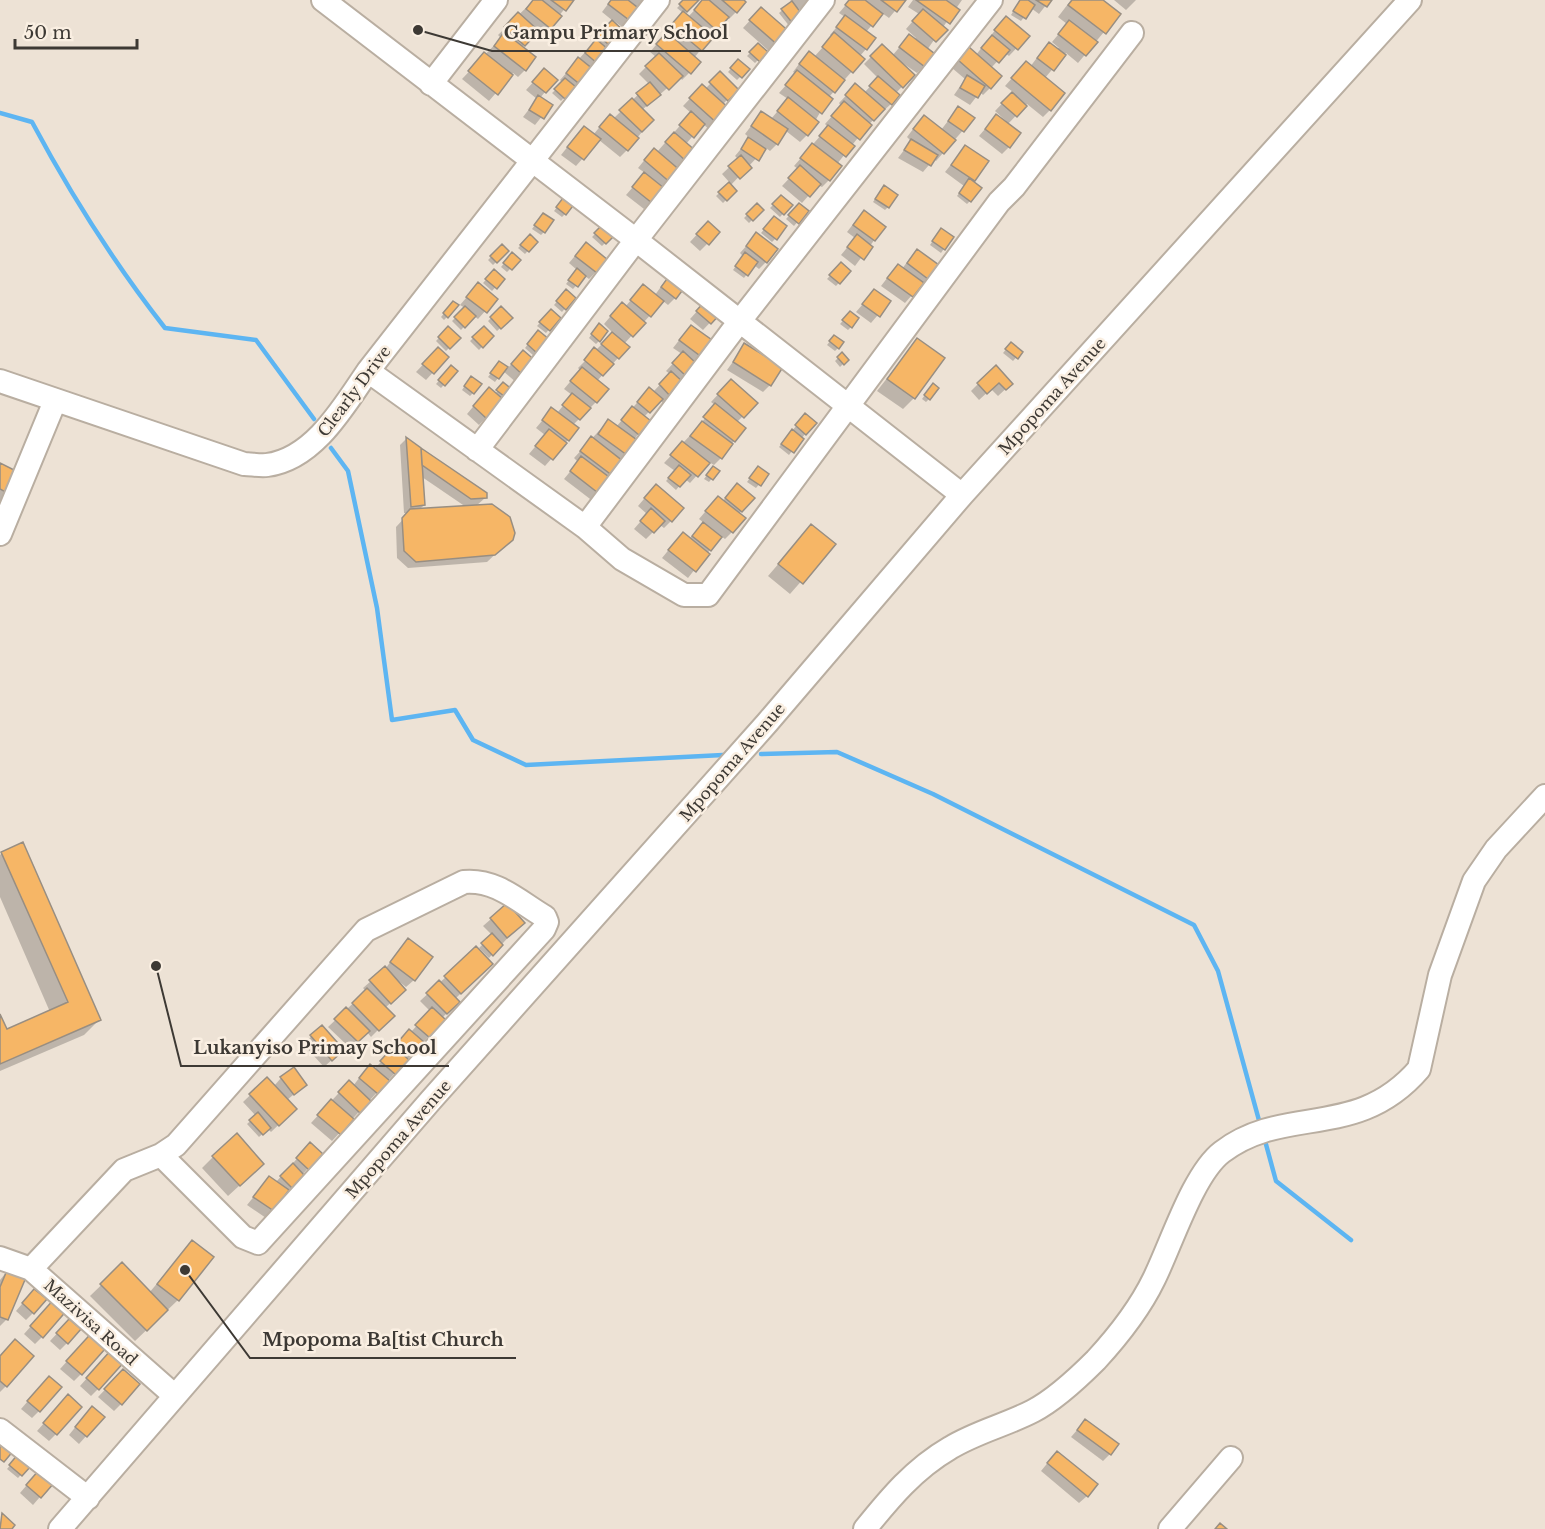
<svg xmlns="http://www.w3.org/2000/svg" width="1545" height="1529" font-family="'Libre Baskerville',serif">
<style>
.shadow{fill:#0003;fill-rule:evenodd}
.lines{fill:none;stroke-linecap:round;stroke-linejoin:round}
.stream{stroke:#5db5f2;stroke-width:4.5}
.building{fill:#f6b666;stroke:#988e82;stroke-width:1.5}
.minor-casing{stroke:#b9aea1;stroke-width:26}
.minor{stroke:#fff;stroke-width:22}
.labels{text-anchor:middle;dominant-baseline:central;stroke-width:5;stroke-linejoin:round;paint-order:stroke}
.street-label{font-size:16px;fill:#3d3934;stroke:#faefe2}
.leader{fill:none;stroke:#3d3934;stroke-width:2}
.callout-dot{fill:#3d3934;stroke:#faefe2;stroke-width:2}
.callout-label{font-size:18px;text-anchor:middle;font-weight:bold;fill:#3d3934;stroke:#faefe2;stroke-width:5;stroke-linejoin:round;paint-order:stroke}
</style>
<rect width="100%" height="100%" fill="#ede2d5"/>
<!-- shadow -->
<path class="shadow" d="M534,0H572L543,35L537,31L521,48L525,70L518,77L513,73L489,101L462,79L501,38L498,35Z
M611,0H651L629,32L614,21L612,23L621,31L574,92L571,90L561,101L552,93L563,83L560,80L613,21L602,12Z
M685,0H697L684,13L688,17L704,0H741L736,12L729,19L727,17L694,58L689,73L682,80L680,77L642,110L652,120L627,150L620,157L599,140L576,166L561,155L577,135H593L603,123L613,119L649,84L639,74L656,57L650,52L683,13L677,8Z
M790,0H814L803,11L795,7L802,17L790,27L779,13L792,2Z
M850,0H904L889,18L882,13L866,32V49L860,56L863,59L829,97L807,135L800,142L786,131L777,144L770,151L766,148L730,186L735,191L723,203L716,196L730,183L722,174L738,159L735,156L750,138L745,134L761,113L771,119L788,99L779,93L796,74L793,72L802,60L814,57L832,37L830,35L845,17L839,13Z
M913,0H962L927,50L924,66L917,73L901,62L913,75L896,93L898,95L891,104L869,124L837,164L839,166L829,180L822,187L818,185L802,203L782,186L798,169L794,166L828,127L825,124L841,106L839,103L856,85L864,93L878,78L864,64L882,46L892,56L909,36L914,40L916,38L906,29L919,14L908,7Z
M1020,0H1019H1050L1039,14L1031,8L1021,21L1011,15Z
M1071,0H1100L1119,14L1078,63L1066,53L1045,78L1050,110L1043,117L1027,104L1007,125L1009,147L1002,154L979,136L996,116L1004,123L1006,121L995,111L1013,92L1005,86L1019,70L1030,67L1042,51L1059,48L1052,42L1067,24L1058,17Z
M1114,0H1136L1126,10Z
M754,16L789,34L771,53L760,43L758,45L766,52L755,63L747,56L760,43L743,28Z
M999,25L1028,36L1009,56L1005,53L991,68L990,88L983,95L980,92L970,105L954,95L965,79L952,68L962,56L976,55Z
M738,61L748,69L737,80L728,72Z
M720,74L737,90L722,105L711,131L703,124L686,144L694,152L644,209L626,195L645,173L638,168L647,157L657,152L691,113L683,106L702,86L705,89Z
M537,78L555,80L540,98L551,105L535,125L523,117L537,99L526,90Z
M958,108L973,119L943,153L936,161L934,159L923,172L898,158L911,141L907,137L917,124L941,130Z
M965,147L987,162L972,183L970,201L967,204L957,196L964,186L945,172Z
M881,190L888,207L885,210L873,202Z
M781,197L791,205L780,217L770,208Z
M563,199L565,214L562,217L554,211Z
M757,205L762,210L749,223L744,218Z
M796,208L807,211L794,226L786,219Z
M540,218L544,232L541,235L532,229Z
M857,219L884,227L855,266L841,255L855,238L847,232Z
M771,221L775,239L772,242L761,233Z
M605,224L615,233L602,246L592,237Z
M701,230L718,233L700,251L690,242Z
M938,233L952,237L941,253L930,245Z
M757,234L766,262L759,269L754,265L744,278L733,270L743,256L740,253Z
M530,236L536,242L525,254L518,248Z
M502,246L507,251L493,265L488,260Z
M579,251L596,272L589,279L585,276L573,289L566,284L577,270L569,263Z
M512,254L519,260L507,272L501,267Z
M910,258L940,268L924,288L920,286L905,303L881,286L891,273L902,269Z
M841,264L849,272L836,286L827,279Z
M494,271L503,279L492,291L483,283Z
M665,281L675,298L668,305L663,301L624,344L618,358L597,381L596,402L573,425L568,440L545,466L529,454L545,435L536,428L552,409L557,413L572,395L564,389L580,370L578,368L613,333L604,324L615,311L625,307L643,286L655,295Z
M478,284L496,299L478,319L474,316L461,330L452,321L465,308L460,305Z
M566,291L574,298L562,312L554,305Z
M874,291L889,302L871,323L856,312Z
M453,303L447,317L444,320L441,317Z
M501,308L511,318L497,331L488,321Z
M700,308L720,312L703,330L690,319Z
M551,311L559,318L546,333L537,326Z
M847,316L851,327L848,330L840,324Z
M448,328L459,338L446,351L436,341Z
M484,328L492,336L479,350L470,341Z
M596,328L599,341L596,344L589,338Z
M684,334L717,345L679,381L663,403L660,400L644,417L638,434L594,502L564,479L578,462L574,458L608,421L616,427L642,397L653,392L670,374L666,371L682,354L673,348Z
M535,335L548,340L534,356L525,348Z
M831,340L838,348L835,351L827,345Z
M917,340L914,398L903,409L877,391Z
M745,345L770,385L763,392L727,370Z
M1008,347L1021,352L1013,361L1003,353Z
M842,354L847,360L840,367L835,361Z
M431,356L447,357L426,380L416,372Z
M516,359L536,363L518,384L503,371L495,382L488,377L499,363L507,369Z
M451,367L456,372L441,388L436,384Z
M995,367L1011,384L998,396L991,389L979,400L971,391Z
M468,381L473,393L470,396L462,390Z
M503,384L512,391L479,425L467,414L482,396L495,394Z
M724,388L756,403L737,422L734,441L721,458L714,465L709,462L690,483L685,479L676,490L666,481L675,471L664,463L699,426L715,405L711,402Z
M930,388L929,399L926,402L922,399Z
M805,415V434L789,455L779,447Z
M406,439L485,498L476,506L503,547L487,562L408,568L397,558L396,527L409,513H404L400,445ZM422,477L466,507L419,510L424,505Z
M0,465L12,471L3,502L0,500Z
M710,471H718L709,482L704,479Z
M755,471L767,475L756,488L747,482Z
M730,492L753,498L739,514L732,532L725,539L721,536L688,578L662,558L676,541L689,539L704,523L699,519L711,505L723,501Z
M649,493L671,521L664,528L660,525L646,539L634,529L647,514L638,506Z
M811,526L834,544L790,594L768,576Z
M2,853L99,1020L84,1035L0,1071V1018L6,1031L50,1012L0,897V855Z
M507,905L515,930L489,958L479,948L492,935L483,926Z
M401,947L414,980L406,987L396,979L397,997L385,1008L392,1016L371,1037L367,1032L350,1048L328,1027L366,991L363,988L386,968Z
M476,949L491,964L455,999L458,1002L442,1018L444,1020L332,1141L311,1123L349,1082L353,1086L363,1073L374,1069L411,1032L430,1011L420,1001Z
M322,1027L335,1057L324,1067L303,1044Z
M281,1078L305,1085L287,1100L288,1116L271,1132L268,1129L259,1137L247,1124L256,1116L243,1102L267,1079L274,1086Z
M303,1152L308,1168L266,1218L247,1205L269,1178L276,1182Z
M213,1157L251,1175L228,1196L202,1168Z
M192,1242L178,1300L135,1341L90,1296L122,1265L149,1293Z
M9,1269L7,1319L0,1326V1280Z
M27,1298L33,1313L26,1320L16,1311Z
M48,1307L42,1337L35,1344L24,1334Z
M62,1328L67,1343L60,1350L50,1341Z
M89,1337L81,1374L74,1381L60,1369Z
M0,1357L6,1386L0,1392Z
M104,1359L98,1389L91,1396L80,1386Z
M116,1378L121,1404L114,1411L98,1397Z
M42,1385L39,1411L32,1418L21,1409Z
M61,1404L56,1434L49,1441L37,1431Z
M85,1415L103,1417L79,1444L69,1435Z
M1085,1421L1110,1454L1103,1461L1071,1437Z
M18,1456L29,1466L18,1478L7,1469Z
M1050,1460L1087,1496L1079,1503L1041,1471Z
M32,1479L52,1483L33,1505L20,1493Z"/>
<g class="lines">
<!-- stream -->
<path class="stream" d="M0,113L32,122C71,195 114,263 165,328L256,340L314,419
M331,448L348,471L377,608L392,720L455,710L473,740L526,765L723,755
M761,754L837,752L933,794L1194,925L1218,971L1260,1124
M1264,1137L1276,1181L1351,1240"/>
</g>
<!-- building -->
<path class="building" d="M533,0H542L562,16L551,29L526,9Z
M551,0H574L566,11Z
M611,0H628L646,14L637,26L608,4Z
M683,0H699L687,12L679,4Z
M702,0H709L729,17L717,31L694,10Z
M722,0H744L746,2L737,13Z
M849,0H865L883,14L873,27L845,5Z
M881,0H906L897,12Z
M916,0H946L960,10L950,24Z
M1020,0H1028L1035,5L1026,19L1013,11Z
M1036,0H1052L1047,7Z
M1072,0H1103L1121,14L1106,34L1068,5Z
M792,1L804,17L794,25L781,9Z
M761,7L792,34L780,47L749,20Z
M923,9L948,30L936,42L912,21Z
M683,11L714,37L702,51L671,25Z
M518,12L539,31L525,46L504,27Z
M845,15L876,38L867,50L836,27Z
M1006,16L1030,36L1018,50L994,30Z
M612,20L624,31L610,46L598,35Z
M1069,20L1098,42L1086,56L1058,34Z
M504,32L536,57L526,71L494,46Z
M667,32L701,62L691,74L656,44Z
M834,32L865,59L853,73L822,47Z
M909,34L935,54L925,67L899,47Z
M992,35L1010,50L999,63L981,48Z
M596,39L609,50L598,64L585,53Z
M1049,42L1066,55L1054,71L1037,58Z
M758,43L768,52L760,62L749,52Z
M882,44L915,75L903,88L870,56Z
M969,47L1002,76L991,89L958,60Z
M809,51L845,80L835,93L799,64Z
M484,52L513,75L498,95L468,71Z
M659,53L683,76L669,90L645,66Z
M578,57L594,70L582,86L566,73Z
M738,59L750,69L742,78L730,68Z
M1026,61L1065,93L1051,111L1011,78Z
M544,68L558,80L546,93L532,82Z
M797,70L833,99L822,114L785,85Z
M720,71L739,90L728,101L709,82Z
M967,75L985,86L978,98L960,88Z
M878,76L900,95L892,105L869,86Z
M565,78L576,87L565,99L554,89Z
M650,82L661,95L647,106L636,93Z
M855,83L885,109L874,121L845,95Z
M702,84L732,111L719,125L689,98Z
M1012,92L1027,106L1017,117L1001,103Z
M538,95L553,105L544,119L529,110Z
M788,97L819,122L808,136L777,111Z
M632,98L654,120L642,132L619,110Z
M844,101L872,125L860,140L831,116Z
M958,106L975,118L964,132L948,121Z
M691,111L705,124L694,138L679,125Z
M761,111L788,129L778,145L751,126Z
M610,114L639,138L628,151L599,127Z
M996,114L1021,133L1010,148L985,129Z
M924,115L956,140L944,154L913,129Z
M828,125L855,146L846,157L819,136Z
M584,126L601,139L584,160L567,147Z
M674,132L697,152L687,162L665,142Z
M748,137L766,149L759,161L741,149Z
M911,139L938,155L931,166L904,150Z
M812,143L842,166L830,181L800,158Z
M965,145L989,161L975,181L951,165Z
M654,148L682,172L672,184L644,160Z
M741,155L752,168L740,179L728,166Z
M800,165L821,184L810,197L788,178Z
M644,172L664,188L652,203L632,187Z
M969,178L982,188L971,202L959,193Z
M729,182L737,191L727,201L718,192Z
M884,185L898,195L889,208L875,199Z
M566,194L576,202L566,215L556,207Z
M781,195L793,205L784,215L772,204Z
M757,203L764,210L753,221L746,214Z
M799,203L809,211L799,224L788,215Z
M864,210L886,227L875,241L853,225Z
M543,213L554,220L545,233L534,225Z
M774,216L787,226L777,240L763,229Z
M708,221L720,232L709,245L696,234Z
M605,222L617,233L606,244L594,233Z
M941,228L954,237L945,250L932,241Z
M756,232L778,249L767,263L746,246Z
M530,234L538,242L529,252L520,245Z
M857,234L873,247L864,260L847,247Z
M586,242L608,260L597,273L575,256Z
M502,244L509,251L497,263L490,256Z
M917,249L943,268L932,282L907,263Z
M512,252L521,260L512,270L503,263Z
M745,252L758,262L748,276L735,266Z
M841,262L851,271L840,284L829,275Z
M898,264L924,283L913,297L887,278Z
M577,268L586,276L578,287L568,280Z
M494,269L505,279L497,289L485,279Z
M672,272L688,283L676,299L661,287Z
M478,282L498,299L487,313L466,297Z
M643,284L664,301L651,317L630,300Z
M566,289L576,298L566,310L556,301Z
M874,289L891,301L880,317L862,304Z
M707,299L722,312L711,324L696,311Z
M453,301L459,305L448,318L443,313Z
M622,302L646,323L633,337L610,316Z
M465,306L476,316L465,328L454,317Z
M501,306L513,318L501,329L490,317Z
M551,309L561,318L550,331L539,322Z
M850,311L859,318L852,328L842,320Z
M599,323L608,331L600,342L591,334Z
M691,325L719,345L707,361L679,340Z
M448,326L461,338L450,349L438,337Z
M484,326L494,336L483,348L472,337Z
M538,330L550,340L538,354L527,344Z
M612,332L630,347L619,359L601,344Z
M834,335L844,342L839,349L829,341Z
M917,338L945,358L915,399L887,379Z
M1011,342L1023,352L1018,359L1005,349Z
M744,343L783,367L771,386L733,362Z
M438,347L449,357L434,374L422,364Z
M594,347L614,364L603,376L584,360Z
M523,350L538,363L526,378L511,364Z
M683,351L697,364L686,376L672,363Z
M842,352L849,360L844,365L837,357Z
M499,361L508,367L499,379L490,373Z
M451,365L458,371L445,386L438,380Z
M996,365L1013,384L1006,390L999,383L987,394L977,383Z
M582,367L609,389L597,403L570,381Z
M671,371L684,383L671,397L659,384Z
M471,376L482,384L474,394L464,386Z
M731,379L758,403L744,418L717,394Z
M503,382L514,391L508,399L496,390Z
M933,383L939,388L930,400L924,395Z
M489,387L504,400L487,419L473,406Z
M649,387L663,399L650,413L637,402Z
M572,393L591,408L580,420L562,405Z
M715,403L746,428L735,442L703,417Z
M632,406L651,421L639,435L621,420Z
M551,407L579,428L569,441L542,420Z
M805,413L817,423L806,435L795,425Z
M608,419L637,440L627,455L598,434Z
M702,421L733,444L722,459L690,436Z
M549,429L567,443L553,460L535,446Z
M792,429L804,439L794,453L781,444Z
M591,436L624,462L613,476L580,451Z
M406,437L421,448L425,505L411,507Z
M682,441L710,463L698,477L670,455Z
M421,448L487,493V498L471,499L422,465Z
M581,456L613,480L602,496L570,471Z
M0,463L14,470L12,496L0,489Z
M679,465L691,475L680,487L668,478Z
M713,466L720,471L713,480L706,475Z
M758,466L769,474L761,486L749,478Z
M737,483L755,498L742,512L725,498Z
M656,484L684,508L672,522L644,498Z
M718,496L746,518L733,533L705,511Z
M492,504L510,517L515,533L513,540L495,555L416,562L404,551L402,518L410,509Z
M651,508L665,521L654,533L640,521Z
M703,522L722,537L711,551L692,536Z
M811,524L836,544L803,584L778,564Z
M683,532L710,554L696,572L668,550Z
M23,842L101,1020L0,1064V1014L7,1029L68,1002L1,852Z
M507,903L525,923L507,938L490,918Z
M492,933L503,945L493,956L481,943Z
M408,938L433,957L415,981L390,962Z
M476,946L493,964L461,994L444,976Z
M385,966L406,990L391,1004L369,980Z
M439,980L460,1002L447,1014L426,993Z
M367,988L395,1016L379,1031L352,1003Z
M346,1007L370,1031L358,1042L334,1019Z
M432,1007L446,1020L430,1038L415,1025Z
M322,1025L344,1050L332,1061L310,1035Z
M409,1029L424,1042L413,1054L398,1042Z
M394,1046L409,1060L396,1075L380,1061Z
M370,1064L390,1081L378,1094L359,1078Z
M294,1067L307,1085L294,1095L280,1077Z
M267,1077L297,1109L279,1126L249,1094Z
M349,1080L373,1103L361,1114L338,1092Z
M331,1099L354,1119L341,1135L317,1115Z
M258,1112L271,1128L263,1135L249,1120Z
M237,1133L264,1164L240,1186L212,1156Z
M310,1142L323,1154L309,1170L296,1158Z
M293,1163L304,1175L292,1188L280,1176Z
M269,1176L289,1190L274,1211L253,1197Z
M192,1240L214,1257L179,1301L157,1284Z
M122,1262L168,1310L147,1331L100,1284Z
M8,1268L27,1275L8,1320L0,1317V1287Z
M34,1289L47,1299L34,1314L22,1303Z
M55,1298L68,1309L43,1338L30,1326Z
M69,1319L81,1329L68,1344L56,1333Z
M96,1328L112,1341L82,1375L66,1361Z
M15,1339L34,1356L7,1387L0,1381V1356Z
M111,1350L125,1361L99,1390L86,1378Z
M123,1369L140,1384L122,1405L104,1389Z
M49,1376L62,1387L40,1412L27,1401Z
M68,1394L82,1407L57,1435L43,1423Z
M92,1406L105,1417L87,1437L75,1427Z
M1085,1419L1119,1444L1111,1455L1077,1430Z
M0,1438L14,1450L4,1462L0,1459Z
M1057,1451L1098,1484L1088,1497L1047,1463Z
M18,1454L31,1466L22,1476L9,1465Z
M39,1470L54,1483L41,1498L26,1485Z
M2,1513L15,1525L12,1529H0Z
M1220,1523L1227,1529H1215Z"/>
<g class="lines">
<!-- minor casing -->
<g class="minor-casing">
<path id="minor" d="M323,0L636,240L962,495
M431,84L496,0
M368,371L585,527L622,559L684,595H708L999,202L1014,187L1132,33
M0,381L244,464C251,464 260,466 267,465C314,459 344,406 368,371L658,0
M477,450L636,240L823,0
M585,527L739,322L991,0
M0,534L55,401
M0,1258L31,1269L175,1396
M31,1269L124,1170L161,1155L176,1145L366,930L464,882C496,879 518,901 545,917L547,922L544,929L258,1243L243,1237L161,1155
M0,1430L88,1498
M60,1529L431,1100L767,723L962,495L1410,0
M865,1529C890,1498 914,1469 950,1448C976,1432 1006,1425 1033,1411C1056,1399 1078,1378 1096,1360C1119,1335 1139,1310 1154,1279C1171,1245 1193,1174 1222,1152C1285,1104 1357,1141 1419,1069L1440,975L1474,881L1496,849L1545,796
M1170,1529L1231,1458"/>
</g>
<!-- minor -->
<use href="#minor" class="minor"/>
</g>
<g class="labels">
<!-- street labels -->
<g class="street-label">
<text transform="translate(354 391) rotate(-53)">Clearly Drive</text>
<text transform="translate(1052 396) rotate(-48)">Mpopoma Avenue</text>
<text transform="translate(732 762) rotate(-49)">Mpopoma Avenue</text>
<text transform="translate(398 1139) rotate(-49)">Mpopoma Avenue</text>
<text transform="translate(91 1322) rotate(42)">Mazivisa Road</text>
</g>
</g>
<!-- callouts -->
<path class="leader" d="M418 30L492 51H741M156 966L181 1066H449M185 1270L250 1358H516"/>
<g class="callout-dot">
<circle cx="418" cy="30" r="6"/>
<circle cx="156" cy="966" r="6"/>
<circle cx="185" cy="1270" r="6"/>
</g>
<g class="callout-label">
<text x="616" y="39">Gampu Primary School</text>
<text x="315" y="1054">Lukanyiso Primay School</text>
<text x="383" y="1346">Mpopoma Ba[tist Church</text>
</g>
<!-- scale -->
<path d="M15 39v9h122v-9" fill="none" stroke="#3d3934" stroke-width="3"/>
<text x="24" y="39" font-size="18" fill="#3d3934" stroke="#faefe2" stroke-width="4.5" paint-order="stroke">50 m</text>
</svg>
